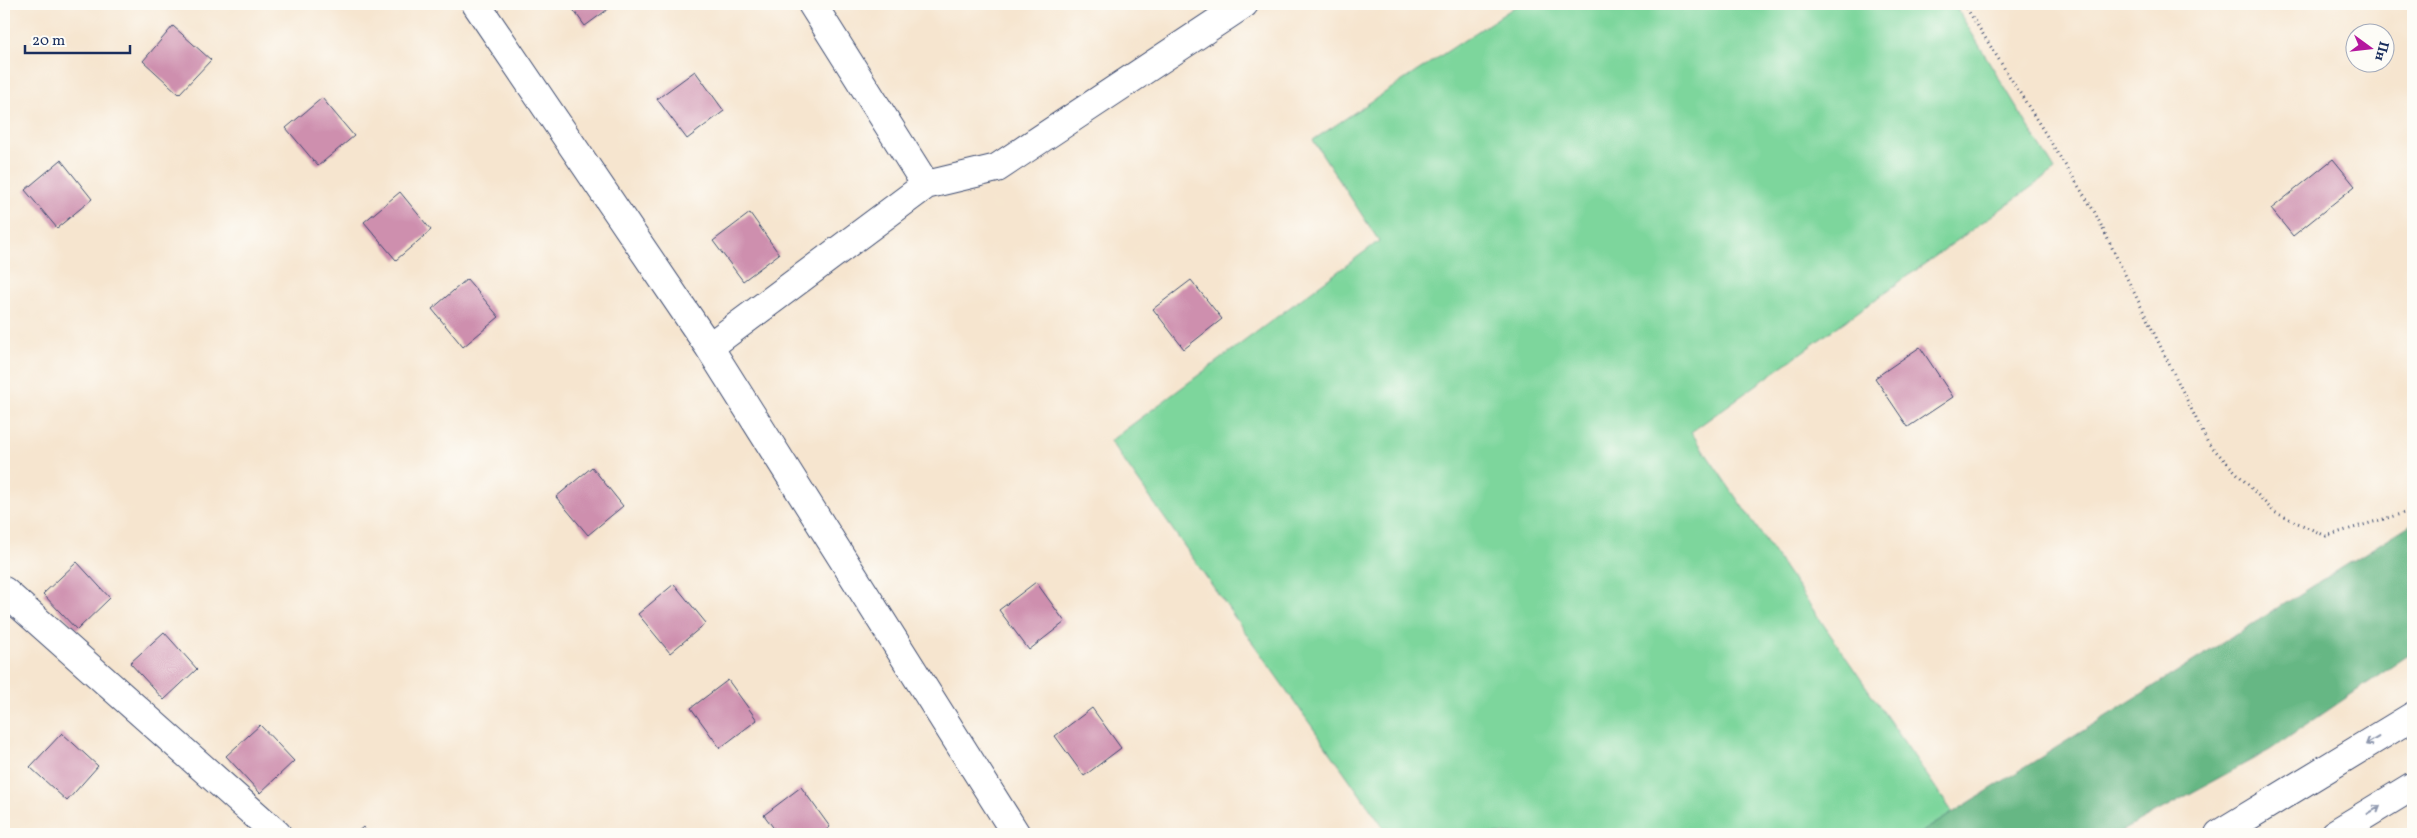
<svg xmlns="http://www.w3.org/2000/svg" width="2417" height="838" font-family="Vollkorn,serif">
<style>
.green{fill:#7dd69c;stroke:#4c827d}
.forest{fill:#66b784;stroke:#407371}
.building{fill:#ce8fae}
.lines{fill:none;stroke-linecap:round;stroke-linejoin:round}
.minor-casing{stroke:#3c4a6f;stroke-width:30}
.major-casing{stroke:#3c4a6f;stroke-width:30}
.path{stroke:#3c4a6f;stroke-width:3;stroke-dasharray:1 4;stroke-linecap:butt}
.minor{stroke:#fff;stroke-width:28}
.major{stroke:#fff;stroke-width:28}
.oneway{stroke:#8d97ae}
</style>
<rect width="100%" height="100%" fill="#fdfcf7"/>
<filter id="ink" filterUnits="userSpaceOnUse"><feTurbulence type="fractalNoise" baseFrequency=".02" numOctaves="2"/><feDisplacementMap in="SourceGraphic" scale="10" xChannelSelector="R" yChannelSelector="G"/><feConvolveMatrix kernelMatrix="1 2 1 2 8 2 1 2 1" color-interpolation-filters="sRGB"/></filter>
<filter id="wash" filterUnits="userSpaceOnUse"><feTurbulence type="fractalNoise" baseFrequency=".0096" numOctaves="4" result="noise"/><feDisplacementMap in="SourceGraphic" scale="20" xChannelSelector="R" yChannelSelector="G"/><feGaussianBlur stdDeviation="1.12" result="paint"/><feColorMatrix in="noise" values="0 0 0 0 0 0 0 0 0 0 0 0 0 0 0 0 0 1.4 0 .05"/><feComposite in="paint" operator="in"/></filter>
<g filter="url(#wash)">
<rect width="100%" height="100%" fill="#f6e5cf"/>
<!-- green -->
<path class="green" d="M1519,4H1954L2055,170L1691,432L1953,813L1919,834H1388L1110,441L1379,241L1313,140Z"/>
<!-- forest -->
<path class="forest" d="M2413,523V652L2270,750L2116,834H1919Z"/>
<g id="blocks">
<!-- building -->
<path class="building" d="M569,4H615L585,26Z
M173,26L211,60L179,94L143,61Z
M695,71L724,111L687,139L657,99Z
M322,98L354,136L318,166L286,128Z
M2333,159L2355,186L2293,236L2271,209Z
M61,160L92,199L57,228L25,190Z
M400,192L431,230L396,260L364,222Z
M750,213L779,254L743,281L713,241Z
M467,279L499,317L463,347L432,309Z
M1191,280L1222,319L1184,349L1153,309Z
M1920,347L1953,397L1908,427L1875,378Z
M592,467L623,506L588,535L556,497Z
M77,562L110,598L77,630L43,594Z
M1036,582L1065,622L1029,650L999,610Z
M674,584L706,623L670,653L638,614Z
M164,632L197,669L164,700L130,663Z
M728,680L757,720L720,748L691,708Z
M1092,708L1121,748L1084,776L1055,736Z
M260,725L294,761L260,793L226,756Z
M62,733L98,766L67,801L30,767Z
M801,787L830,827L821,834H778L764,815Z
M363,827L369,834H355Z"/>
</g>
</g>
<g filter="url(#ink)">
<use href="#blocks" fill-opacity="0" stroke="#3c4a6f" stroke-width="1"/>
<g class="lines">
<!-- minor casing -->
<g class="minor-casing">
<path id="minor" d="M476,4L709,347L1016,834
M812,4L926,185
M709,347L926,185L997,168L1244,4
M4,591L277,834"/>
</g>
<!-- major casing -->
<g class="major-casing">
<path id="major" d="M2219,834L2413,716
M2334,834L2413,786"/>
</g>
<!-- path -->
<path class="path" d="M1964,4L2094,211L2208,443L2274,512L2326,536L2404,513L2413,506"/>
<!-- minor -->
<use href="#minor" class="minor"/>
<!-- major -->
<use href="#major" class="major"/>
</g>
<!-- one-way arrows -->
<defs><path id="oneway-shaft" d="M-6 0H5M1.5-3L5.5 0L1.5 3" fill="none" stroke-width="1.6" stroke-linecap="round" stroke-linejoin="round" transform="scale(1.25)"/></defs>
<g class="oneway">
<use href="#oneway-shaft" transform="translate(2372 741) rotate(149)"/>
<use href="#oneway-shaft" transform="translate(2374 810) rotate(-31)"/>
</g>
</g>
<!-- margin -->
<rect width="2417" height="838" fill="none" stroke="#fdfcf7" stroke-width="20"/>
<!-- north arrow -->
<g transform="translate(2370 48) rotate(105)"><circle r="24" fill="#fdfcf7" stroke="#a3aaba"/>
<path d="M0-4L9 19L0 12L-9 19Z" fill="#b5179e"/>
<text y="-8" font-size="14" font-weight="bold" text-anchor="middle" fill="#1b2f5e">Пн</text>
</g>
<!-- scale -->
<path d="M25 45v8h105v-8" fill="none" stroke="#1b2f5e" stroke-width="2.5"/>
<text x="32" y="45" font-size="15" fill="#1b2f5e" stroke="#fdfcf7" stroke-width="4" paint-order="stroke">20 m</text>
</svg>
